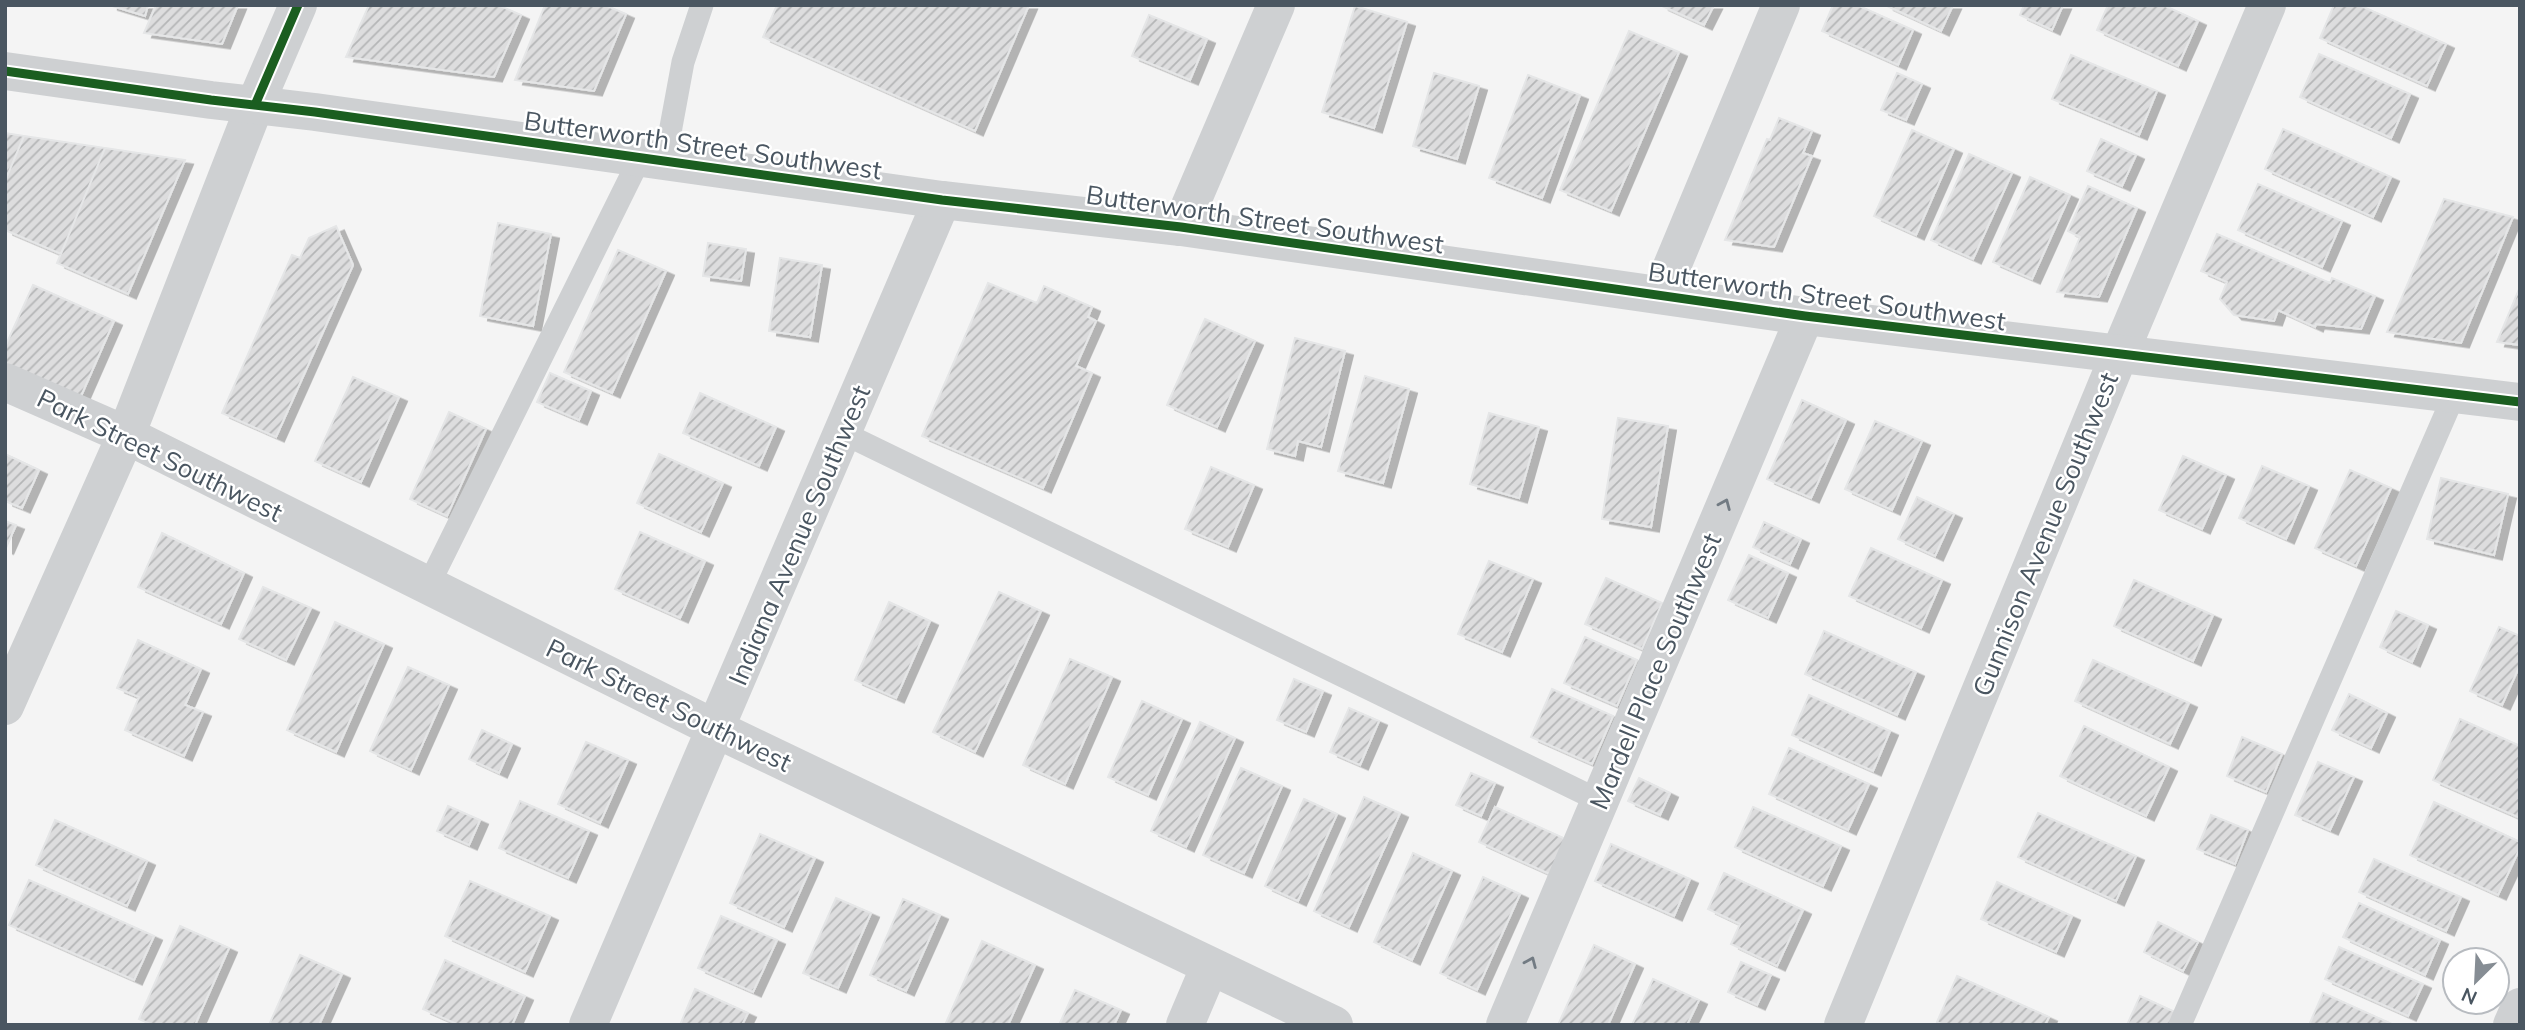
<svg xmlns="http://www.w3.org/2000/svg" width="2525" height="1030" font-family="Mulish,sans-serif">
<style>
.building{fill:url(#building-hatch);stroke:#e5e6e7;stroke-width:2;filter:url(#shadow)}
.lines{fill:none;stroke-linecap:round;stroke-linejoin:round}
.service{stroke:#ced0d2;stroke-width:23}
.minor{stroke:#ced0d2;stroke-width:38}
.tertiary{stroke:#ced0d2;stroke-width:38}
.cycleway-casing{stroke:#fff;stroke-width:13}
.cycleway{stroke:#1b5e20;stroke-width:9}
.oneway{stroke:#727b83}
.labels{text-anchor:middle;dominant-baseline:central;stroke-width:5;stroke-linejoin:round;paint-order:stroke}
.street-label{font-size:26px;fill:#4a5661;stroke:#fff}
</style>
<defs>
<pattern id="building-hatch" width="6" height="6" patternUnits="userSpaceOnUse" patternTransform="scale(1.75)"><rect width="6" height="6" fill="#ddddde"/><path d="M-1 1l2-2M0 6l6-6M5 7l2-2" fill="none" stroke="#b5b6b7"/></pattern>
<filter id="shadow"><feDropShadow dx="8" dy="4.5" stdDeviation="0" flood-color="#0004"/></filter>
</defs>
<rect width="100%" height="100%" fill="#f4f4f4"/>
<!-- building -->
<path class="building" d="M109,5H148L145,16Z
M156,5H238L222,44L144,33Z
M369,5H498L521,15L494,77L346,57Z
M545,5H605L626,14L594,91L515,80Z
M777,5H1029L975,131L763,37Z
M1660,5H1714L1704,25Z
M1833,5H1857L1913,30L1898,65L1822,31Z
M1885,5H1953L1941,31Z
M2024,5H2063L2052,30L2020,15Z
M2108,5H2163L2198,21L2178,66L2097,30Z
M2334,5H2359L2446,44L2427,86L2320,38Z
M1355,6L1407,22L1374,128L1322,112Z
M1149,15L1207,39L1190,80L1132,56Z
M1629,31L1679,52L1611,211L1560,190Z
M2319,54L2410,94L2391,138L2300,97Z
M2071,55L2157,91L2139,135L2052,99Z
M1434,73L1479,86L1457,159L1413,146Z
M1897,73L1922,84L1906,120L1881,110Z
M1528,75L1580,95L1542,198L1489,178Z
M1779,118L1812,131L1803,153L1812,156L1774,247L1725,240L1767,139L1770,140Z
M2283,129L2391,177L2373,217L2265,169Z
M1912,130L1954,149L1916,235L1874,216Z
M5,133L24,136L5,181Z
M24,136L105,148L61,254L5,230V181Z
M2101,139L2136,155L2122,186L2087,171Z
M105,148L185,160L128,294L57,263Z
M1969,154L2012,173L1973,259L1931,240Z
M2030,177L2070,195L2032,279L1993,262Z
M2258,184L2342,221L2322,267L2238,230Z
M2088,186L2137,208L2099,297L2057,292L2080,237L2068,231Z
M2444,199L2513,217L2461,343L2387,332Z
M498,223L551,234L533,326L480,316Z
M336,226L353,265L276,437L222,413L292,255L300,258L309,238Z
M2217,234L2330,283L2332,278L2375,296L2361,329L2316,324L2315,327L2278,310L2274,321L2234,315L2220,299L2227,282L2201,271Z
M708,243L746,249L741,281L703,276Z
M618,250L666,271L612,393L564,372Z
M780,258L822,265L810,337L769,331Z
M988,283L1037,303L1044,286L1092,307L1088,317L1096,321L1076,366L1092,373L1043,488L922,436Z
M33,285L114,321L78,403L5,371V347Z
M2520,287V345L2497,342Z
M1205,319L1255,341L1217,427L1167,405Z
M1295,338L1345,351L1321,447L1298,441L1295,456L1267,449Z
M550,373L591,391L579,420L537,402Z
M1365,376L1409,389L1383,483L1338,471Z
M353,377L399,397L361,482L315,461Z
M700,393L776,427L759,466L683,433Z
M1802,400L1846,420L1811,498L1767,479Z
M449,412L486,429L447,516L410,499Z
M1489,413L1539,427L1519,498L1470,484Z
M1618,418L1668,426L1651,527L1602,519Z
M1875,421L1922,441L1892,510L1845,489Z
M5,454L39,470L22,508L5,501Z
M659,454L723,483L701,532L637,503Z
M2183,456L2226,475L2202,529L2159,510Z
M2262,466L2309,486L2286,539L2239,518Z
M1211,467L1254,485L1228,547L1185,529Z
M2350,470L2391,488L2356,566L2315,548Z
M2441,478L2508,494L2494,555L2427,539Z
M1917,497L1954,514L1935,556L1898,539Z
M5,521L16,525L5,550Z
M1764,522L1801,539L1790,564L1753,547Z
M640,532L705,561L680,618L615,589Z
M162,533L244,573L221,624L138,587Z
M1871,548L1942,580L1921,628L1849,596Z
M1749,555L1788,573L1768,618L1728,600Z
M1489,561L1533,579L1502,652L1458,634Z
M1606,578L1662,603L1642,649L1585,624Z
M2134,580L2213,615L2193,661L2114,626Z
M263,587L311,608L286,660L239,639Z
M999,592L1041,611L975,752L933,732Z
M889,602L930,621L896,698L855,680Z
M2396,611L2428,625L2412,662L2380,647Z
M335,622L384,644L336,752L287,730Z
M2499,627L2520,636V665L2502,705L2470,691Z
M1824,631L1916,672L1897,715L1805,674Z
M1585,637L1637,660L1617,706L1564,683Z
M138,640L201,669L185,705L203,712L184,756L125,730L139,697L117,688Z
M1070,659L1112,677L1065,784L1023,765Z
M2093,660L2189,703L2170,744L2075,701Z
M408,667L449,685L411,770L370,751Z
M1294,679L1323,691L1306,732L1277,720Z
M1552,689L1613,716L1592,764L1531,737Z
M2349,694L2387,713L2371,748L2332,730Z
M1809,695L1890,731L1873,771L1792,735Z
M1142,701L1182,719L1148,795L1108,777Z
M1349,708L1379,721L1360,765L1330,752Z
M2460,719L2520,746V818L2433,780Z
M1200,722L1235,738L1186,847L1151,831Z
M2084,726L2169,767L2146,816L2060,776Z
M482,730L512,744L499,773L469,759Z
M2242,737L2282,754L2266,792L2227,776Z
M586,742L628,760L600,823L558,804Z
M1789,748L1869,784L1848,830L1769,794Z
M2318,762L2354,777L2330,830L2295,815Z
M1241,768L1282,786L1244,873L1203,855Z
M1471,773L1495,783L1481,816L1456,805Z
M1639,778L1670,793L1660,815L1628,801Z
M1364,797L1400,813L1349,927L1314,911Z
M1304,799L1337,814L1298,901L1265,886Z
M520,801L589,831L568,878L499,848Z
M2434,802L2520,842V848L2498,895L2410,855Z
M448,806L480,820L469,845L437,831Z
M1495,807L1570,841L1554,876L1479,842Z
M1753,807L1841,846L1823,886L1735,847Z
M2038,813L2136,856L2116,901L2018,857Z
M2211,815L2248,830L2235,864L2197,849Z
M55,820L147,861L127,906L36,865Z
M760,834L815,858L784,927L730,903Z
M1611,844L1690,879L1674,916L1595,881Z
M1413,853L1452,871L1412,960L1374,942Z
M2374,859L2461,897L2446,931L2359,892Z
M1724,873L1803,910L1777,966L1731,944L1740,924L1708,909Z
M1483,877L1520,894L1477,990L1440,973Z
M29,880L154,936L134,980L9,925Z
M470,881L550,916L525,972L445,936Z
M1997,882L2072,916L2056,952L1981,919Z
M836,898L871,913L838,988L803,973Z
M903,899L940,915L906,991L870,975Z
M2359,903L2440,940L2425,975L2343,937Z
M721,916L777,940L753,992L698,968Z
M2158,922L2198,942L2183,971L2144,952Z
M180,926L229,948L195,1025H152L139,1019Z
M982,941L1035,965L1008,1025H945Z
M1594,945L1635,964L1608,1025H1558Z
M2339,947L2423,984L2408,1016L2325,979Z
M300,955L342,974L319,1025H269Z
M445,960L525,996L512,1025H459L423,1009Z
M1741,962L1771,975L1757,1005L1728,992Z
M1957,976L2049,1017L2045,1025H1943L1937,1022Z
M1653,979L1699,1000L1687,1025H1632Z
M695,989L748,1013L742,1025H680Z
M1075,990L1121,1010L1114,1025H1059Z
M2323,993L2394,1025H2309Z
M2140,996L2175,1012L2169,1025H2127Z"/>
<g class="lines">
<!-- service -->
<path class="service" d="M667,162L671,127L683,62L702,5
M843,433L1600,801
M428,586L640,158
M2180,1025L2454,395"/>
<!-- minor -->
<path class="minor" d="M1181,227L1276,5
M1660,295L1781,5
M5,382L126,435L716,729L1334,1025
M5,706L126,435L255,105L298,5
M588,1025L942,200
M1185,1025L1210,966
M1505,1025L1805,316
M1843,1025L2119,355L2267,5
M2512,1025L2520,1007"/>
<!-- tertiary -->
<path class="tertiary" d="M5,71L211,100L315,112L942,200L1181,227L1805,316L2520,402"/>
<!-- cycleway casing -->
<g class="cycleway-casing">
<path id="cycleway" d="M5,71L211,100L315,112L942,200L1181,227L1805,316L2520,402
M255,105L298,5"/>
</g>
<!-- cycleway -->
<use href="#cycleway" class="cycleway"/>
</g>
<!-- one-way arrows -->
<defs><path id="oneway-chevron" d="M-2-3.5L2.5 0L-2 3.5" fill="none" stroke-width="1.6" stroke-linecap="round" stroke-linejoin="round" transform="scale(1.75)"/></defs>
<g class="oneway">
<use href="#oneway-chevron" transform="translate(1725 504) rotate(-67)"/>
<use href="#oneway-chevron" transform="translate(1531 962) rotate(-67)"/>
</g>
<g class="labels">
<!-- street labels -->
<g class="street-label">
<text transform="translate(703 145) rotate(8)">Butterworth Street Southwest</text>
<text transform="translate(1265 219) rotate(8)">Butterworth Street Southwest</text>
<text transform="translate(1827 296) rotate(8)">Butterworth Street Southwest</text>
<text transform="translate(160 455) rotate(26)">Park Street Southwest</text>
<text transform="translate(2045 534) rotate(-68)">Gunnison Avenue Southwest</text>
<text transform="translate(799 535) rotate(-67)">Indiana Avenue Southwest</text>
<text transform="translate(1655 671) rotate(-67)">Mardell Place Southwest</text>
<text transform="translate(669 705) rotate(26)">Park Street Southwest</text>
</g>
</g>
<!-- border -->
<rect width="2525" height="1030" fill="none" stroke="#4a5661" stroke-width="14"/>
<!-- north arrow -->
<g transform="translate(2476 981) rotate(204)"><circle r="33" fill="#ffffff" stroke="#b7bbc0" stroke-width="2"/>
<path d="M0-5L12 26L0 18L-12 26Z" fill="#868d94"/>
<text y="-10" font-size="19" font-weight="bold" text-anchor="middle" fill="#4a5661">N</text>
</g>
</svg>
